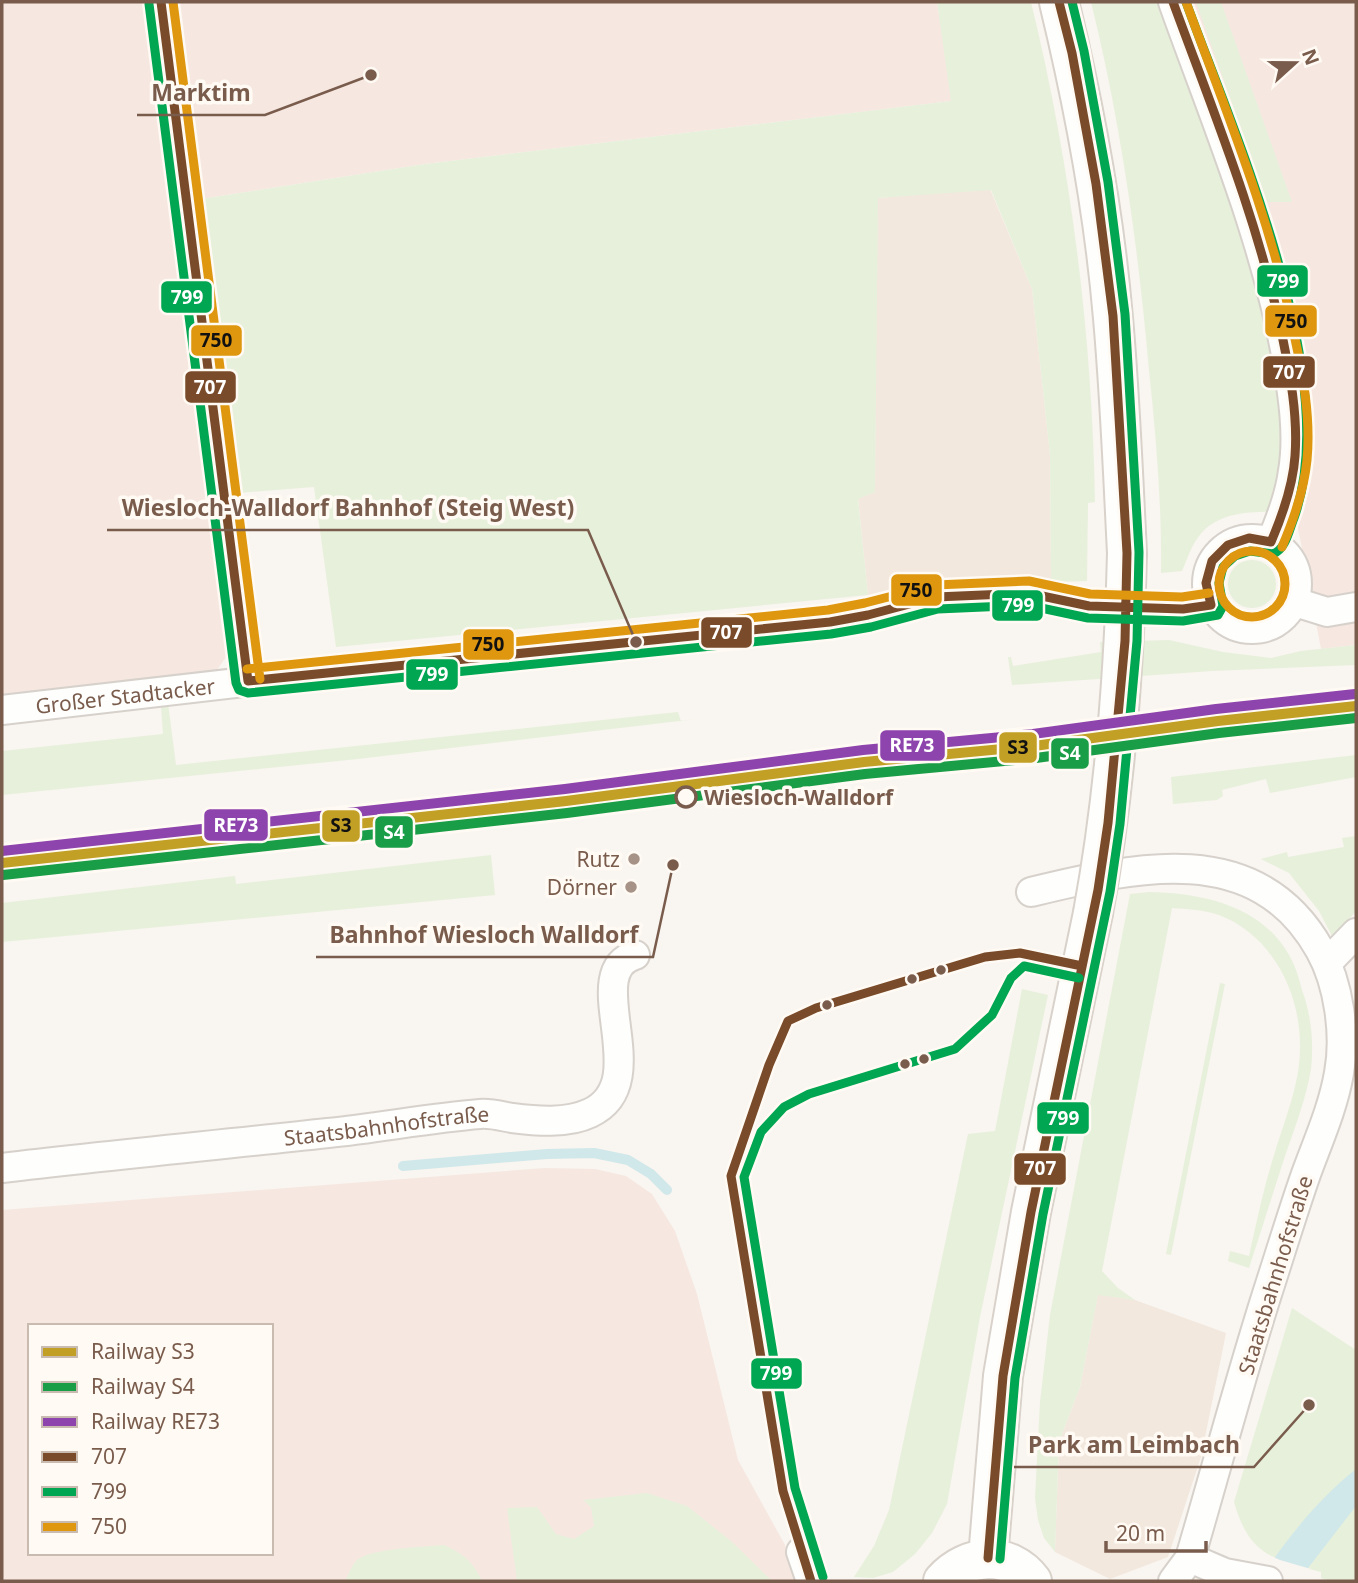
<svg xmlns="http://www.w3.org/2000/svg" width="1358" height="1583" font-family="'Noto Sans',sans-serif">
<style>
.residential{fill:#f2e8de}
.commercial{fill:#f6e8e1;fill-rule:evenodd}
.green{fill:#e7f0db}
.water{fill:#d0e8ea}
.pier{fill:#f9f5f0}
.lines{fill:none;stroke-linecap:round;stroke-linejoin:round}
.stream{stroke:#d0e8ea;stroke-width:10}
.street-casing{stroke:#d7d1cb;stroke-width:32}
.secondary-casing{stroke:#d9d2cb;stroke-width:42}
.street{stroke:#fefefd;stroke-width:28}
.secondary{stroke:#fefefd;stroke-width:38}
.secondary-bridge-casing{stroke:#d9d2cb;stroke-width:42;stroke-linecap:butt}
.secondary-bridge{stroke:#fefefd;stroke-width:38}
.bus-1-casing{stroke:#fffaf3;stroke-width:14}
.bus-2-casing{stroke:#fffaf3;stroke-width:14}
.bus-3-casing{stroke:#fffaf3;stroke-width:14}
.bus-1{stroke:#7a4b2a;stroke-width:9}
.bus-2{stroke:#00a651;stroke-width:9}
.bus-3{stroke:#de970f;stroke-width:9}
.rail-1-casing{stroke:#fffaf3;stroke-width:16}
.rail-2-casing{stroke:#fffaf3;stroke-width:16}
.rail-3-casing{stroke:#fffaf3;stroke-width:16}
.rail-1{stroke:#c2a025;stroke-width:10}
.rail-2{stroke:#1a9d47;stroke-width:10}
.rail-3{stroke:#8e44ad;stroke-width:10}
.stop-dot{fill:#fffaf3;stroke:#7a5c4d;stroke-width:3.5}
.poi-dot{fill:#a69286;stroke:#fffaf3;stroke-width:2.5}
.bus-dot{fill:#7a5c4d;stroke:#fffaf3;stroke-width:2.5}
.labels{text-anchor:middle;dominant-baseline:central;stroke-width:7;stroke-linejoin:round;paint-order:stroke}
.street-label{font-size:21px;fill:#7a5c4d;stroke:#fffaf3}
.stop-label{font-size:21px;font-weight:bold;fill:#7a5c4d;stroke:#fffaf3;text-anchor:start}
.poi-label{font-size:21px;fill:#7a5c4d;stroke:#fffaf3;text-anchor:end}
.leader{fill:none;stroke:#7a5c4d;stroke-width:2.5}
.callout-dot{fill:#7a5c4d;stroke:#fffaf3;stroke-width:2.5}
.callout-label{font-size:23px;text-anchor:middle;font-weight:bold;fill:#7a5c4d;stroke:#fffaf3;stroke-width:7;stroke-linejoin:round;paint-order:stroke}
.line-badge{stroke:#fffaf3;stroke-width:2.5}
.badge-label{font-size:19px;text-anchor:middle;font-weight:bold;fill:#fff}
.pale-badge-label{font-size:19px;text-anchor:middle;font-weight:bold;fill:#111}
</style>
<rect width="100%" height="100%" fill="#f9f5f0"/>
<!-- residential -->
<path class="residential" d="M990,189L1032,289L1050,455L1051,582L934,585L868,595L858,498L875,492L877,198Z
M1098,1294L1135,1300L1226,1333L1201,1457L1168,1557L1110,1579L1055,1552L1059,1442L1080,1387Z"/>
<!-- commercial -->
<path class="commercial" d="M2,2H937L952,101L425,164L201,199L253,619L214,674L2,698Z
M1165,2H1356V645L1321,649L1295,512L1276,367L1238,216Z
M545,1168L595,1169L626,1176L652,1194L675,1231L697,1294L738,1460L785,1545L797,1581H2V1210ZM30,1326H271V1553H30Z"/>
<!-- green -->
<path class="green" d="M937,2H1031C1071,166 1092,333 1095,502L1088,503L1087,581L1051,582L1050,455L1032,289L991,190L878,198L875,492L858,499L868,595L336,647L314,487L238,493L201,199L425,164L951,101Z
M1091,2H1165L1238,216L1276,367L1295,512C1263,512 1221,507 1199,536C1191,546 1187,560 1182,571L1161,573C1162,505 1156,437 1149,370C1138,246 1121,123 1091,2Z
M1196,2H1221L1292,202H1267Z
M1228 584a24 24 0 1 1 48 0a24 24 0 1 1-48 0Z
M1169,640L1223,652L1271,658L1301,651L1356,645V665L1212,671L1012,685L1008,657H1011L1013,666L1101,652L1100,642Z
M168,703L176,765L678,712L681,721L696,719L358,759L2,795V751L163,734L161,707Z
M1356,755V777L1270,793L1266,779L1222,790L1223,796L1217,800L1173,804L1171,777Z
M1356,836V911L1333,938L1319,911L1289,873L1261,859L1287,852L1288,857L1344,847L1342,838Z
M491,855L495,895L2,942V903L235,876L236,884Z
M1149,892C1201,893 1261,905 1289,955C1295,965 1299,978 1302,990C1311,1014 1314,1043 1311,1069C1306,1099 1295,1127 1285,1156C1273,1193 1261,1231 1249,1268L1228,1261L1230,1251L1249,1256C1257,1221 1264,1186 1275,1152C1285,1119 1300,1084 1300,1048C1301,993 1272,935 1219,915C1205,910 1186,909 1172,908L1102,1271L1118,1288L1135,1300L1098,1295L1080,1387L1059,1442L1055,1552L1044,1538L1038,1520L1035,1498L1040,1402L1050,1315L1130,894Z
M1220,983L1225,984L1171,1255L1166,1254Z
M1022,989L1048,995L980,1317L947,1504L932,1533L915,1554L893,1572L873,1578L854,1577L874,1546L889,1510L968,1134L995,1131Z
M1292,1308L1356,1350V1581H1330L1321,1578V1572C1272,1559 1249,1555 1234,1502Z
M647,1493L687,1506L732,1542L772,1581H517L507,1508L537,1507L556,1534L574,1539L594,1526L591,1507L583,1500Z
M444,1545C464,1554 473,1562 482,1581H346C348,1574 351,1567 356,1561C369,1548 425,1547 444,1545Z"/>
<!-- water -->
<path class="water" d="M1356,1469V1506L1298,1581H1258C1287,1539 1316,1501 1356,1469Z"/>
<!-- pier -->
<path class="pier" d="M1271,1556L1280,1560L1311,1569L1302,1581H1254Z"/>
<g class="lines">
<!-- stream -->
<path class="stream" d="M403,1166L547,1154L594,1153L628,1160L651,1174L667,1190"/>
<!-- street casing -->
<g class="street-casing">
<g id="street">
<path d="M161,2L248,681"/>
<path d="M1173,2C1215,120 1265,237 1287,360C1293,396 1299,436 1293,471C1290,496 1281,519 1271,542"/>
<circle cx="1252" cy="584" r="45"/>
<path d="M1295,602L1327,612L1356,607"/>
<path id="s1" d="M2,710L297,676L830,622L868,615L936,597L1028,593L1089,606L1183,609L1211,605"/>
<path d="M1031,892C1134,867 1257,837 1320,950C1339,984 1346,1035 1339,1073C1333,1108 1318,1141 1306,1174C1292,1214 1280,1254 1267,1294C1239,1382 1216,1470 1190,1558L1173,1581"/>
<path d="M1327,963L1356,933"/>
<path id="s2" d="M2,1168C110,1155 219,1145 328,1133C379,1128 429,1118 480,1114C490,1113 501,1116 512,1118C536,1121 567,1124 590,1113C657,1082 578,973 635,955"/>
<path d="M801,1552L811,1581"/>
<path d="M1190,1558L1225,1573L1268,1581"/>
</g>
</g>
<!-- secondary casing -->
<g class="secondary-casing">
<path id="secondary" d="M1059,2C1084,105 1104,212 1113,318C1120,396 1123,474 1127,553
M988,1558L1003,1376L1031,1212L1093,913
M943,1581C967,1554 1009,1550 1032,1581"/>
</g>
<!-- street -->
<use href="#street" class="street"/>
<!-- secondary -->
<use href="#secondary" class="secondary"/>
<!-- secondary-bridge casing -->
<g class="secondary-bridge-casing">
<path id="secondary-bridge" d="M1093,913C1115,794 1124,674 1127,553"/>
</g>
<!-- secondary-bridge -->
<use href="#secondary-bridge" class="secondary-bridge"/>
<!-- bus-1 casing -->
<g class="bus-1-casing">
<path id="bus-1" d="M161,2L248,681L830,622L868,615L936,597L1028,593L1089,606L1183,609L1211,605L1206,583L1212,561L1228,545L1249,538L1271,542C1283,514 1293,486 1295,456C1298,415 1290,374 1282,335C1258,220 1213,111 1173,2
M988,1558L1003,1376L1031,1212L1098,890L1108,823L1125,641L1127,553L1113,316L1096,184L1072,53L1059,2
M811,1581L783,1491L731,1176L769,1065L788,1021L816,1008L985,957L1020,953L1082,966"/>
</g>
<!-- bus-2 casing -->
<g class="bus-2-casing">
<path id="bus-2" d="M149,4L236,683L239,690L248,693L831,634L871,627L938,609L1027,605L1088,618L1183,621L1218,615L1223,606L1219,583L1223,567L1235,556L1250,551L1273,554C1286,549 1289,530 1294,518C1344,379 1235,136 1186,2
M1000,1559L1015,1378L1043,1214L1110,892L1120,824L1137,641L1139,552L1125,314L1108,182L1084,51L1072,2
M823,1577L795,1488L744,1177L761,1132L784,1107L809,1094L955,1049L992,1015L1011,978L1024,966L1079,978"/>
</g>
<!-- bus-3 casing -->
<g class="bus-3-casing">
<path id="bus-3" d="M173,2L260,679
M1186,2C1226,111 1271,220 1294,334C1303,375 1311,418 1307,460C1304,491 1294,519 1282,547
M1219 584a33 33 0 1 1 66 0a33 33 0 1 1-66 0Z
M247,669L828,610L865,603L935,585L1029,581L1090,594L1182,597L1209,593"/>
</g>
<!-- bus-1 -->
<use href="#bus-1" class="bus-1"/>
<!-- bus-2 -->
<use href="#bus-2" class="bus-2"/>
<!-- bus-3 -->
<use href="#bus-3" class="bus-3"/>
<!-- rail-1 casing -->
<g class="rail-1-casing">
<path id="rail-1" d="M2,863L566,801L864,762L1034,746L1218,721L1356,706"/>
</g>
<!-- rail-2 casing -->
<g class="rail-2-casing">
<path id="rail-2" d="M3,875L567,813L865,774L1036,758L1219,733L1356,718"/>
</g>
<!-- rail-3 casing -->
<g class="rail-3-casing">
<path id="rail-3" d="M2,851L565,789L863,750L1033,734L1216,709L1355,694"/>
</g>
<!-- rail-1 -->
<use href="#rail-1" class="rail-1"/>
<!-- rail-2 -->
<use href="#rail-2" class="rail-2"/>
<!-- rail-3 -->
<use href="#rail-3" class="rail-3"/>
</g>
<!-- markers -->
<circle class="stop-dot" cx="686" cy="797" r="10"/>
<g class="poi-dot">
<circle cx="634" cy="859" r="7"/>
<circle cx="631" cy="887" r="7"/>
</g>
<g class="bus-dot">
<circle cx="941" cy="970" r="6"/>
<circle cx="912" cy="979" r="6"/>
<circle cx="827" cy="1005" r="6"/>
<circle cx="924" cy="1059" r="6"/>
<circle cx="905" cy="1064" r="6"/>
</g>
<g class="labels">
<!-- street labels -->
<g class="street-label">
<text stroke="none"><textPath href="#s1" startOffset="124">Großer Stadtacker</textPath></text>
<text stroke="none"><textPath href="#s2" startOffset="387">Staatsbahnhofstraße</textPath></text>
<text transform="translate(1275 1275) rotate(-73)">Staatsbahnhofstraße</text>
</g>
<!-- stop labels -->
<g class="stop-label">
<text x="704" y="797">Wiesloch-Walldorf</text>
</g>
<!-- poi labels -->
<g class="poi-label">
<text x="620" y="859">Rutz</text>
<text x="617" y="887">Dörner</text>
</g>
</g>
<!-- callouts -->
<path class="leader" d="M371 75L265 115H137M636 642L588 530H107M673 865L653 957H316M1309 1405L1254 1467H1014"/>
<g class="callout-dot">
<circle cx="371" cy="75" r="7"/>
<circle cx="636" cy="642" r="7"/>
<circle cx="673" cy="865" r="7"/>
<circle cx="1309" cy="1405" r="7"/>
</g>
<g class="callout-label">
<text x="201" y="101">Marktim</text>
<text x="348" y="516">Wiesloch-Walldorf Bahnhof (Steig West)</text>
<text x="484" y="943">Bahnhof Wiesloch Walldorf</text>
<text x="1134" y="1453">Park am Leimbach</text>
</g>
<g class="line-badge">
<rect x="1256" y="264" width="53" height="34" rx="7" fill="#00a651"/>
<rect x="160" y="280" width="53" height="34" rx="7" fill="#00a651"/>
<rect x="1264" y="304" width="54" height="34" rx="7" fill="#de970f"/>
<rect x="190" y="324" width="53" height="33" rx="7" fill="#de970f"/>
<rect x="1262" y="355" width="54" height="34" rx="7" fill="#7a4b2a"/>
<rect x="184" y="370" width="53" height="34" rx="7" fill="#7a4b2a"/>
<rect x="890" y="573" width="53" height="34" rx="7" fill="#de970f"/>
<rect x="991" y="589" width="53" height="33" rx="7" fill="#00a651"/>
<rect x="700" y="616" width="53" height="33" rx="7" fill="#7a4b2a"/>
<rect x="462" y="628" width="53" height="33" rx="7" fill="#de970f"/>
<rect x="405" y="658" width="54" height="33" rx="7" fill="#00a651"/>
<rect x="879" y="729" width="67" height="33" rx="7" fill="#8e44ad"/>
<rect x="998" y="731" width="40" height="33" rx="7" fill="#c2a025"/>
<rect x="1050" y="737" width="40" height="33" rx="7" fill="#1a9d47"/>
<rect x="203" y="808" width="66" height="34" rx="7" fill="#8e44ad"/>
<rect x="321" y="809" width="40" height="34" rx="7" fill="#c2a025"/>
<rect x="374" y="815" width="40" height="34" rx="7" fill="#1a9d47"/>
<rect x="1036" y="1101" width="54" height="34" rx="7" fill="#00a651"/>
<rect x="1013" y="1152" width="54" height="34" rx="7" fill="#7a4b2a"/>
<rect x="750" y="1357" width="53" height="33" rx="7" fill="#00a651"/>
</g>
<g class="badge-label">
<text x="1283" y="288">799</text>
<text x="187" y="304">799</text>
<text x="1289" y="379">707</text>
<text x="210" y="394">707</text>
<text x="1018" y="612">799</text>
<text x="726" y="639">707</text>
<text x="432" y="681">799</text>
<text x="912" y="752">RE73</text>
<text x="1070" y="760">S4</text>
<text x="236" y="832">RE73</text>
<text x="394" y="839">S4</text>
<text x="1063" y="1125">799</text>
<text x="1040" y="1175">707</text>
<text x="776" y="1380">799</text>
</g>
<g class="pale-badge-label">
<text x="1291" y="328">750</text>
<text x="216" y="347">750</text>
<text x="916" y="597">750</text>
<text x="488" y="651">750</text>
<text x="1018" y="754">S3</text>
<text x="341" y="832">S3</text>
</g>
<!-- border -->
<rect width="1358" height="1583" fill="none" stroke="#7a5c4d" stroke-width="7"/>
<!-- legend -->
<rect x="28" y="1324" width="245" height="231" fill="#fffaf3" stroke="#cabbb1" stroke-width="2"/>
<rect x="42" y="1347" width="35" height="10" fill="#c2a025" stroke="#cabbb1" stroke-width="2"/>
<text x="91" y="1359" font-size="21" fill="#7a5c4d">Railway S3</text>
<rect x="42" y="1382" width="35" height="10" fill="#1a9d47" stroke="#cabbb1" stroke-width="2"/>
<text x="91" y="1394" font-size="21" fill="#7a5c4d">Railway S4</text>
<rect x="42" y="1417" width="35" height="10" fill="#8e44ad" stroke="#cabbb1" stroke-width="2"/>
<text x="91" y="1429" font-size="21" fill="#7a5c4d">Railway RE73</text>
<rect x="42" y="1452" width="35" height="10" fill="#7a4b2a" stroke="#cabbb1" stroke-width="2"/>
<text x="91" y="1464" font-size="21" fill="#7a5c4d">707</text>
<rect x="42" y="1487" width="35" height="10" fill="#00a651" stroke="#cabbb1" stroke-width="2"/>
<text x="91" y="1499" font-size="21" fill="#7a5c4d">799</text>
<rect x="42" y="1522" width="35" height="10" fill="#de970f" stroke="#cabbb1" stroke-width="2"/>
<text x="91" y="1534" font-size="21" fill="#7a5c4d">750</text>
<!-- north arrow -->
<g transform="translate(1295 63) rotate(69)" stroke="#fffaf3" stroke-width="5" paint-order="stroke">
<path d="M0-5L12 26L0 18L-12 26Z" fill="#7a5c4d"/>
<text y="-10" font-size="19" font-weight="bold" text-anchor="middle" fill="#7a5c4d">N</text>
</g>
<!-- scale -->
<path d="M1106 1541v10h100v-10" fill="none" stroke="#7a5c4d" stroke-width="3.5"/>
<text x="1116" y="1541" font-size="21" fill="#7a5c4d" stroke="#fffaf3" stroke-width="5" paint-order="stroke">20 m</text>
</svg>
